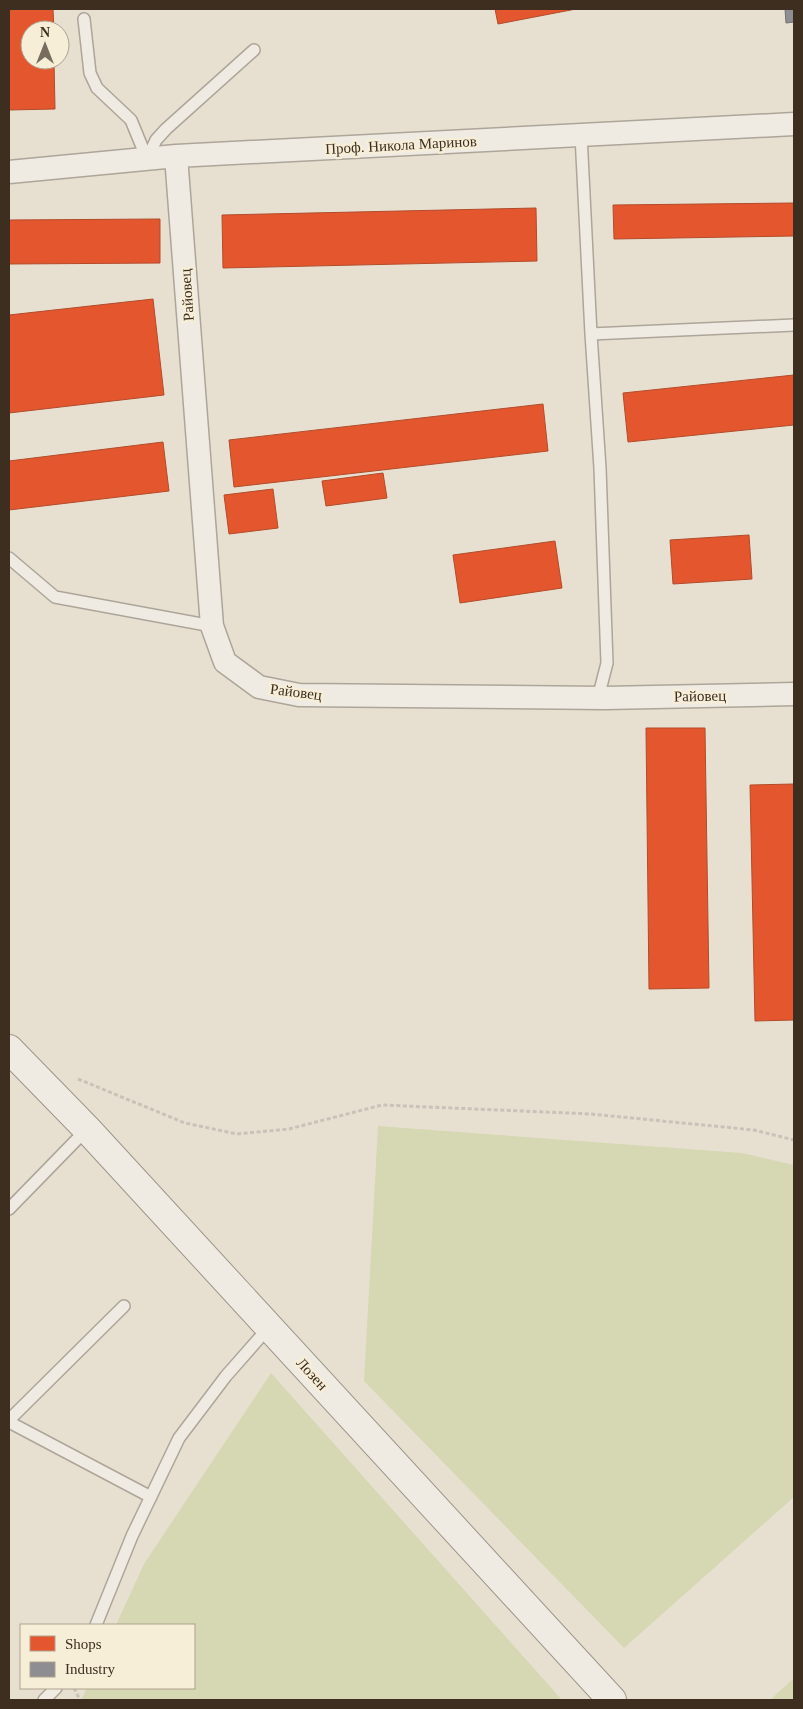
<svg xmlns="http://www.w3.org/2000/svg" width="803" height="1709" font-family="'Times New Roman',serif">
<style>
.green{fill:#d6d7b3}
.shops{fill:#e4572e;stroke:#b24b2a}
.industry{fill:#8d8d92;stroke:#757070}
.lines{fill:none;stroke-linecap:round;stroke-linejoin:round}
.lane-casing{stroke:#ada599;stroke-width:14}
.street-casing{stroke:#ada599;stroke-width:25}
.secondary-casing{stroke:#9c958a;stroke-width:30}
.path{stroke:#c8c2b9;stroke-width:3;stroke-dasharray:4 2.5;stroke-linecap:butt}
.lane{stroke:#efebe3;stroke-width:11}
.street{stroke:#efebe3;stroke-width:22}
.secondary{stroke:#efebe3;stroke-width:28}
.labels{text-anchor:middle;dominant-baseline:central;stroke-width:5;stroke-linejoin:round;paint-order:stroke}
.street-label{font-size:15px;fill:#3d2e20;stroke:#f7eed8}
</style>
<rect width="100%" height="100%" fill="#e7e0d1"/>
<!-- green -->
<path class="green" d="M378,1126L742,1153L794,1165V1497L624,1648L364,1381Z
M271,1373L562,1700H81L87,1688H194V1625H116L144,1564Z
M794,1678V1700H769H770Z"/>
<!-- shops -->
<path class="shops" d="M9,9H53L54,30H30V60H54L55,109L9,110Z
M495,9H576L498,24Z
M794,203V236L614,239L613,205Z
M536,208L537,261L223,268L222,215Z
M160,219V263L9,264V220Z
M153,299L164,395L9,413V315Z
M794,375V425L628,442L623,393Z
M543,404L548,451L234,487L229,440Z
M163,442L169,491L9,510V461Z
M383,473L387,498L326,506L322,481Z
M273,489L278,528L229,534L224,495Z
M749,535L752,579L673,584L670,540Z
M555,541L562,588L460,603L453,555Z
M646,728H705L709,988L649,989Z
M794,784V1020L755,1021L750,785Z"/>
<!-- industry -->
<path class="industry" d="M785,9H794V22L786,23Z"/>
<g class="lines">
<!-- lane casing -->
<g class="lane-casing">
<path id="lane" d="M84,19L90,73L97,88L131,120L147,159
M581,135L591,334L600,468L607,663L598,698
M147,159L156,140L166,129L254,50
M591,334L794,325
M9,558L55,597L212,626
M9,1209L87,1129
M9,1420L124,1306
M9,1422L151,1497
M96,1625L132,1536L179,1438L226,1376L269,1327
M44,1700L56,1688"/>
</g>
<!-- street casing -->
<g class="street-casing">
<path id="street" d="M176,156L212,626L225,662L259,687L299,695L605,698L794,694
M9,172L176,156L794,124"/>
</g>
<!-- secondary casing -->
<g class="secondary-casing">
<path id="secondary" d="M9,1049L87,1129L612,1700"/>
</g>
<!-- path -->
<path class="path" d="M78,1079L185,1123L237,1134L289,1129L382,1105L591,1114L754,1130L794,1140
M74,1688L80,1700"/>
<!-- lane -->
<use href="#lane" class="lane"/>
<!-- street -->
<use href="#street" class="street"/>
<!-- secondary -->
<use href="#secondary" class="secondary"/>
</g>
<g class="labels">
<!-- street labels -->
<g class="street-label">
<text transform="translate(401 145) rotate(-3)">Проф. Никола Маринов</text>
<text transform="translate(187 295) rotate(-94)">Райовец</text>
<text transform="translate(296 692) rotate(7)">Райовец</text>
<text transform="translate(700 696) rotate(-1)">Райовец</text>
<text transform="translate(312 1374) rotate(47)">Лозен</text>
</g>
</g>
<!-- border -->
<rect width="803" height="1709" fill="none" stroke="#3d2e20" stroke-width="20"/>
<!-- legend -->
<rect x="20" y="1624" width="175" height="65" fill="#f7eed8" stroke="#ada18e"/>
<rect x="30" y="1636" width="25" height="15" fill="#e4572e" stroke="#ada18e"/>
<text x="65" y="1649" font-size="15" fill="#3d2e20">Shops</text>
<rect x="30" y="1662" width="25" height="15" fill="#8d8d92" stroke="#ada18e"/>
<text x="65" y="1674" font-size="15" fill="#3d2e20">Industry</text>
<!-- north arrow -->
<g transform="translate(45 45)"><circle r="24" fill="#f7eed8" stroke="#ada18e"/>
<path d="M0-4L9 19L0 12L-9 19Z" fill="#786c5e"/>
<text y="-8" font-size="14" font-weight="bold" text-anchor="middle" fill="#3d2e20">N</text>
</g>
</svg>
